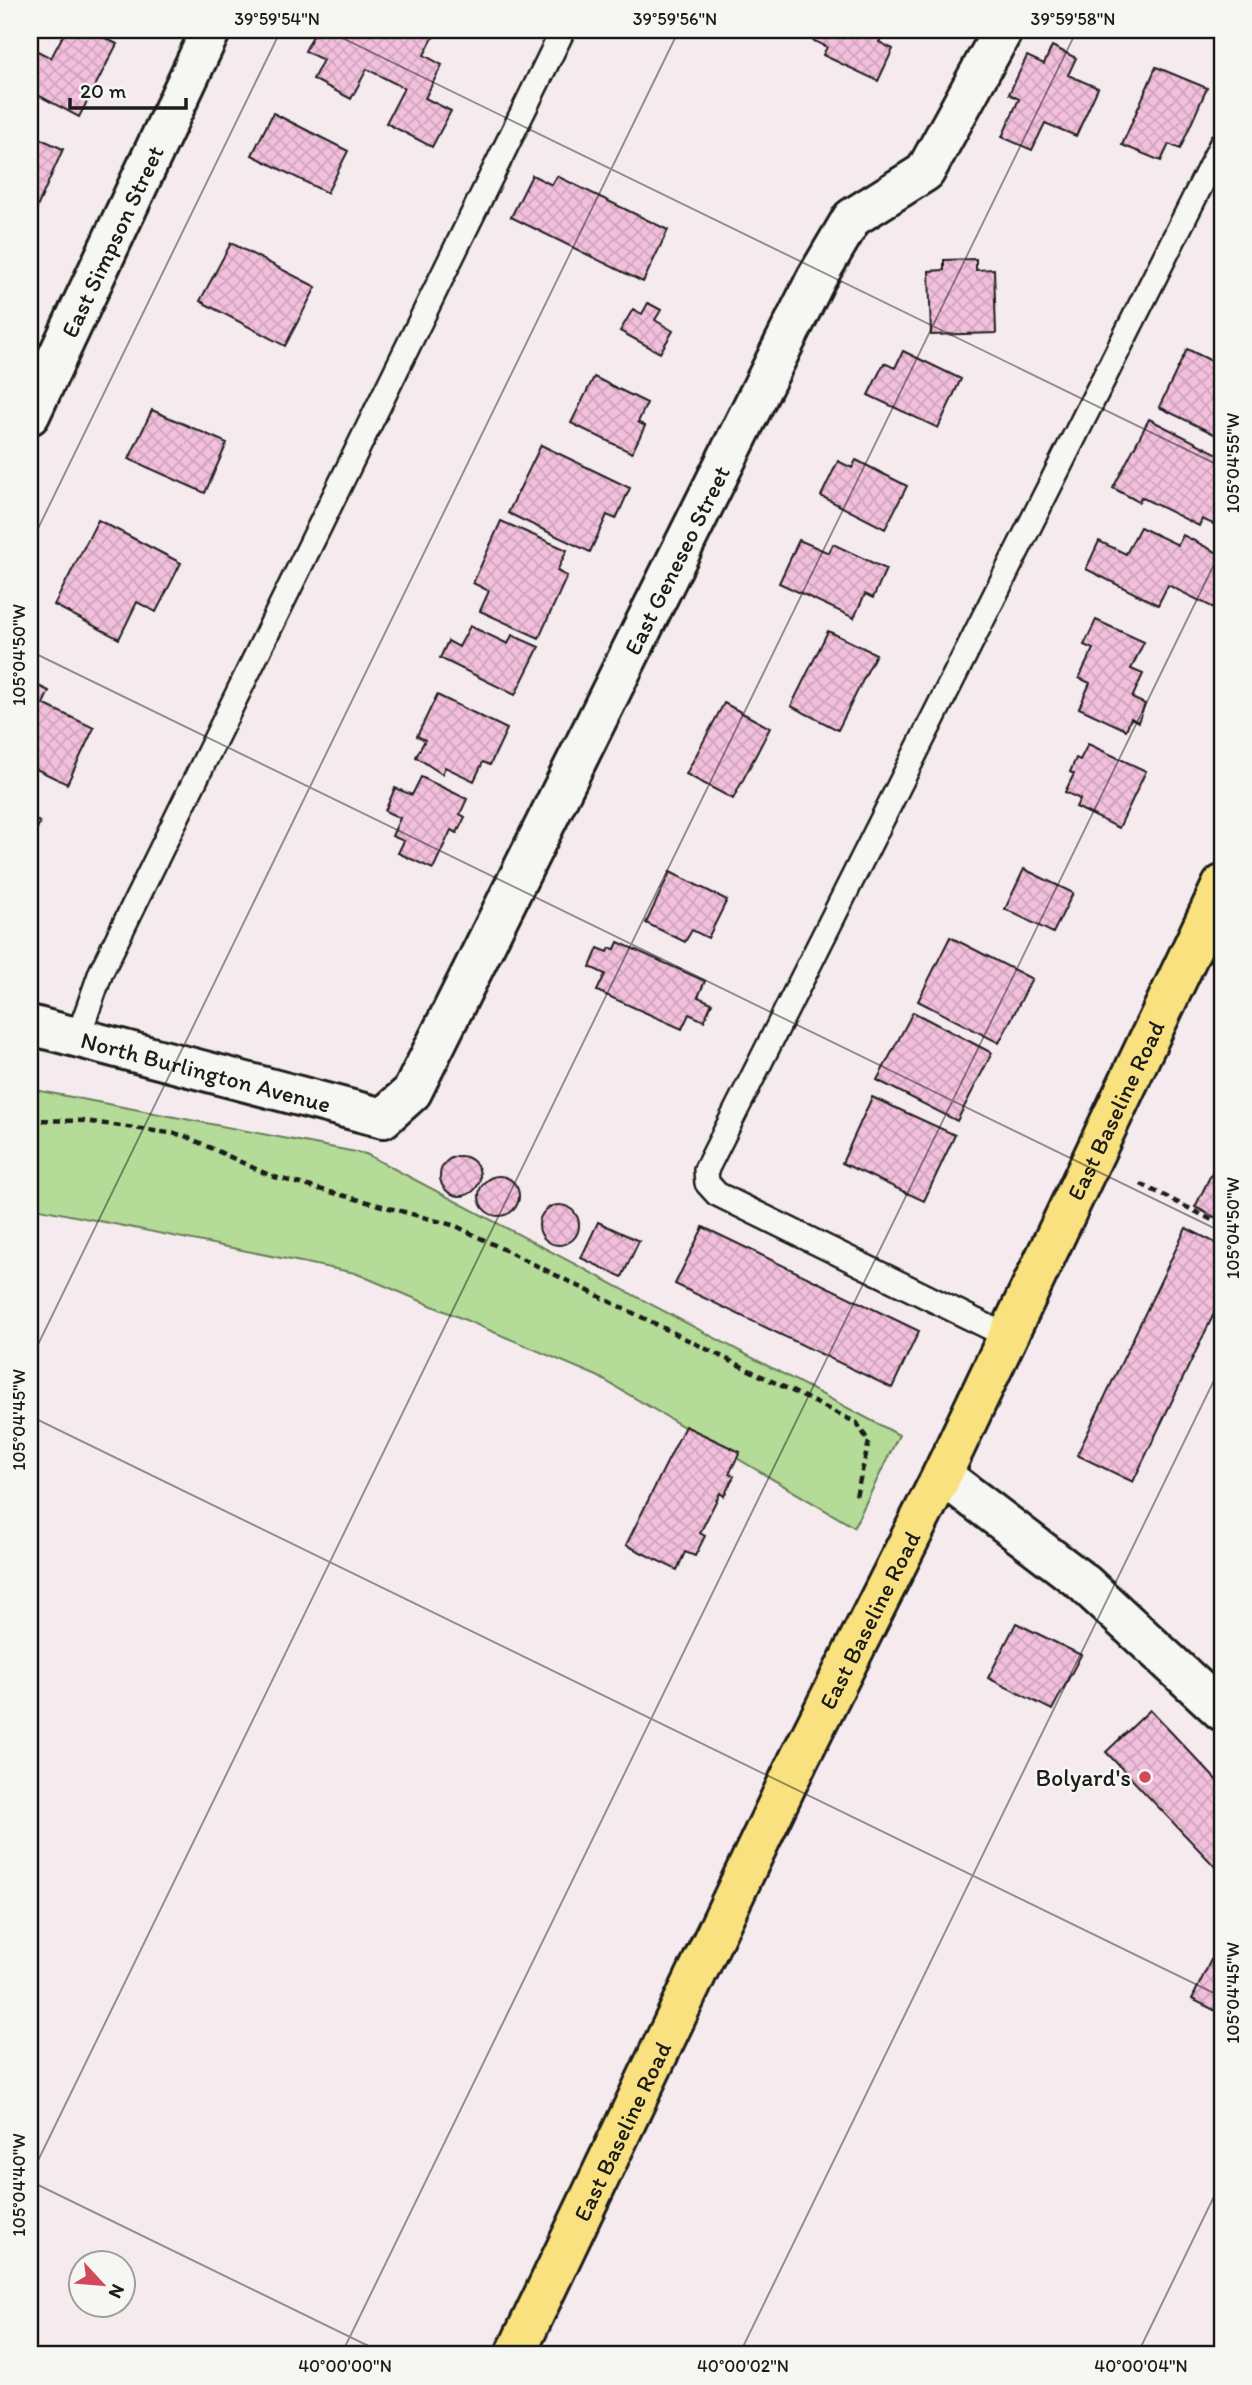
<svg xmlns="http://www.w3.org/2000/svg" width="1252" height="2385" font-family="Itim,sans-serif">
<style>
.grass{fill:#b4db97;stroke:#687c5a;stroke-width:2}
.building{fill:url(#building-cross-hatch);stroke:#1c1c1c;stroke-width:2}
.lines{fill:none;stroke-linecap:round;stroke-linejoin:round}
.lane-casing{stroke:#1c1c1c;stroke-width:28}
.street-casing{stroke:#1c1c1c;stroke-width:44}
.primary-casing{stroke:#1c1c1c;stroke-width:44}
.path{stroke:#1c1c1c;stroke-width:4.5;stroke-dasharray:7 5;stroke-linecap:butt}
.lane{stroke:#f6f6f2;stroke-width:23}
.street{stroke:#f6f6f2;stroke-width:38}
.primary{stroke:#fae180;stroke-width:38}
.ticks{fill:none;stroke:#1c1c1c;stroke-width:2;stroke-opacity:0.45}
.poi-dot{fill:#d1495b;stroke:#f6f6f2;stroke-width:2.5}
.labels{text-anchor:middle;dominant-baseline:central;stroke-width:5;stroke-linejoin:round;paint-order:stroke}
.street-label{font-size:24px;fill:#1c1c1c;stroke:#f6f6f2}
.poi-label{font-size:24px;fill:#1c1c1c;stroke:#f6f6f2;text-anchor:end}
.neatline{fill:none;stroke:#1c1c1c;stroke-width:2.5}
.ticks-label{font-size:18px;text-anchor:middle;fill:#1c1c1c}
</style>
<defs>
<pattern id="building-cross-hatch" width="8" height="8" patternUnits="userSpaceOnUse" patternTransform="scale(1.75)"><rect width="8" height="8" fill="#f2bfdc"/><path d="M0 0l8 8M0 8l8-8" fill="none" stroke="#cfa4bc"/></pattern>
</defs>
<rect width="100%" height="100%" fill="#f5ebee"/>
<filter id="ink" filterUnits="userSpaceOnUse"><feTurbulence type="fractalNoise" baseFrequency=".0143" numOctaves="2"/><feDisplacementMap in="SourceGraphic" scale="14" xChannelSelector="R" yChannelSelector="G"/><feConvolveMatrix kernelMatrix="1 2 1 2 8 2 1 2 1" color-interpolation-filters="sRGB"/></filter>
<g filter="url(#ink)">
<!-- grass -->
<path class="grass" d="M30,1089L366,1154L899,1435L854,1527L597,1376L355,1273L30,1207Z"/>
<!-- building -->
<path class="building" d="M66,30H89L117,44L79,117L30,91L32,48L51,58Z
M316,30H437L424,55L442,65L425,98L451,111L432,147L386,123L404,88L367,69L351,99L313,79L323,60L305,51Z
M804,30H885L879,42L893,49L878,81L823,55L827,47L802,35Z
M1052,46L1076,58L1068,75L1098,88L1076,136L1045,123L1032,150L1002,137L1019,99L1009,94L1027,56L1044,64Z
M1156,67L1207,88L1180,149L1169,144L1161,161L1122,145Z
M273,113L348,151L327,193L252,155Z
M30,134L63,149L35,212L30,210Z
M532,175L552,185L557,176L668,230L643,282L511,217Z
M231,243L316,287L285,346L200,301Z
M976,259V270L994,269L996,333L931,335L929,271L944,270V260Z
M648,303L661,310L655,320L673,331L660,353L620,331L633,309L642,314Z
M1187,349L1222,366V438L1159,407Z
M903,351L961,379L938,428L868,395L884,363L895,368Z
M594,377L647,403L638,422L645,426L632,453L571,423Z
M152,410L227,443L205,493L129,459Z
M1149,419L1222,456V528L1202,519L1199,526L1141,497L1139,502L1113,488Z
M541,445L630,488L616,519L607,515L590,552L508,513Z
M856,460L907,486L885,529L821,496L838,461L852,468Z
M98,520L181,563L156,612L137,602L119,639L54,605Z
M501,521L567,550L557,571L567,576L539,638L480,611L489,591L473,583Z
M1140,527L1178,545L1183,535L1222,555V612L1168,585L1158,605L1086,569L1099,541L1126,554Z
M799,540L829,553L833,544L886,569L873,598L865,594L854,618L779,583Z
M1096,620L1144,642L1131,669L1143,674L1132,698L1145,704L1138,722L1131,718L1126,730L1079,708L1090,683L1079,678L1093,649L1084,645Z
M470,626L508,644L512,635L539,647L515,695L440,658L448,641L459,647Z
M828,631L876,654L838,730L791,706Z
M30,682L49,691L43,704L94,728L67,784L30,766Z
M437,695L507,729L490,765L483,762L474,781L445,767L442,774L416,757L425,740L417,736Z
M724,703L770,728L733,799L686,774Z
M1088,744L1146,771L1119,828L1076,807L1080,799L1065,792L1074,774L1070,772L1076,758L1080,760Z
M421,777L467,799L460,814L465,817L457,833L451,830L433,869L398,853L404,841L392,836L400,818L385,811L395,788L412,795Z
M30,818L40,822L30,844Z
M1024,869L1073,893L1053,933L1005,909Z
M670,872L727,900L708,938L692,930L685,942L646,923Z
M950,937L1032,979L999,1043L918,1001Z
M618,942L705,981L698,997L712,1003L704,1021L689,1014L682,1029L597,991L605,974L590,967L598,948L608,952L610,948L615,949Z
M913,1012L992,1053L957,1121L877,1080Z
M872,1097L955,1135L924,1201L842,1163Z
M1222,1152V1221L1195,1207Z
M440 1176a20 20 0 1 1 40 0a20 20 0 1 1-40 0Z
M479 1196a20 20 0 1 1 40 0a20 20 0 1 1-40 0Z
M539 1225a20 20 0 1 1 40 0a20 20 0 1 1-40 0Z
M598,1222L639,1241L622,1277L581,1258Z
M703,1227L919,1331L892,1388L675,1284Z
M1186,1228L1222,1246V1297L1133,1482L1077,1455Z
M685,1426L740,1452L729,1474L734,1476L724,1496L720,1493L700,1533L705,1536L695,1556L685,1552L677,1570L626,1545Z
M1016,1623L1081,1655L1052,1710L988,1678Z
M1150,1710L1222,1786V1874L1106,1752Z
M1222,1937V2014L1192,1999Z"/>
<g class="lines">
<!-- lane casing -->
<g class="lane-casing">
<path id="lane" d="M78,1037L101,972L563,30
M1007,1336L717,1194L707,1183L706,1170L1222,143"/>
</g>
<!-- street casing -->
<g class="street-casing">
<g id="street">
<path id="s1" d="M30,415L211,30"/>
<path id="s2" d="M30,1025L383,1118L412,1092L816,279L852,218L925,172L1003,30"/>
<path d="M942,1475L1084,1583L1222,1711"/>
</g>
</g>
<!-- primary casing -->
<g class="primary-casing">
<g id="primary">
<path id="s3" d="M515,2355L799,1759L942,1475L1222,885"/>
</g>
</g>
<!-- path -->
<path class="path" d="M1222,1021V1022
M30,1120L85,1121L183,1135L271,1176L456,1226L857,1423L869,1442L856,1496
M1141,1184L1222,1225"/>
<!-- lane -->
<use href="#lane" class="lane"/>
<!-- street -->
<use href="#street" class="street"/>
<!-- primary -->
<use href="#primary" class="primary"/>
</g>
</g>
<!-- ticks -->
<path class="ticks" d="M326,30L1222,467M30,545L281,30M30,651L1222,1232M30,1361L679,30M30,1416L1222,1997M30,2177L1077,30M30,2181L387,2355M341,2355L1222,548M739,2355L1222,1364M1137,2355L1222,2180"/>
<!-- markers -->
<circle class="poi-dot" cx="1145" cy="1777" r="7"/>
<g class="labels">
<!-- street labels -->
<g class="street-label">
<text stroke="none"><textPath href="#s1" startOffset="192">East Simpson Street</textPath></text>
<text stroke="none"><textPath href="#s2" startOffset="998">East Geneseo Street</textPath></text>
<text stroke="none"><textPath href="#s2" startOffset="182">North Burlington Avenue</textPath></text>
<text stroke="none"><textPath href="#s3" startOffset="1382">East Baseline Road</textPath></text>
<text stroke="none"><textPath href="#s3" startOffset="816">East Baseline Road</textPath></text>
<text stroke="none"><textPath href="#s3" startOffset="248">East Baseline Road</textPath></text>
</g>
<!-- poi labels -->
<g class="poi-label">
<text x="1131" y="1777">Bolyard's</text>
</g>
</g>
<!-- margin -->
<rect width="1252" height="2385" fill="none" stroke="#f6f6f2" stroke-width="77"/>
<!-- north arrow -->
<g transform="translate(102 2284) rotate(116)"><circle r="33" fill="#f6f6f2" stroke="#9f9f9c" stroke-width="2"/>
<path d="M0-5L12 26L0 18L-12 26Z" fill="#d1495b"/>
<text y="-10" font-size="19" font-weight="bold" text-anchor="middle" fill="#1c1c1c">N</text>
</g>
<!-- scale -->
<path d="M70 98v10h116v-10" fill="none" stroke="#1c1c1c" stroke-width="3.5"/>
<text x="80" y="98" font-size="21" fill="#1c1c1c" stroke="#f6f6f2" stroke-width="5" paint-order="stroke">20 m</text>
<rect x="38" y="38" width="1176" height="2308" class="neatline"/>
<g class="ticks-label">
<text x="277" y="25">39°59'54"N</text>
<text x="675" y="25">39°59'56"N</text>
<text x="1073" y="25">39°59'58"N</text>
<text transform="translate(1233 463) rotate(-90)" y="6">105°04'55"W</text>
<text transform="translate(19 655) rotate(-90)" y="6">105°04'50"W</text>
<text transform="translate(1233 1228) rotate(-90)" y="6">105°04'50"W</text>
<text transform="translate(19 1420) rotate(-90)" y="6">105°04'45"W</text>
<text transform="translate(1233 1993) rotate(-90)" y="6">105°04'45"W</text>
<text transform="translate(19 2185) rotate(-90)" y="6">105°04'40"W</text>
<text x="345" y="2372">40°00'00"N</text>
<text x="743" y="2372">40°00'02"N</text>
<text x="1141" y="2372">40°00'04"N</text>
</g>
</svg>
